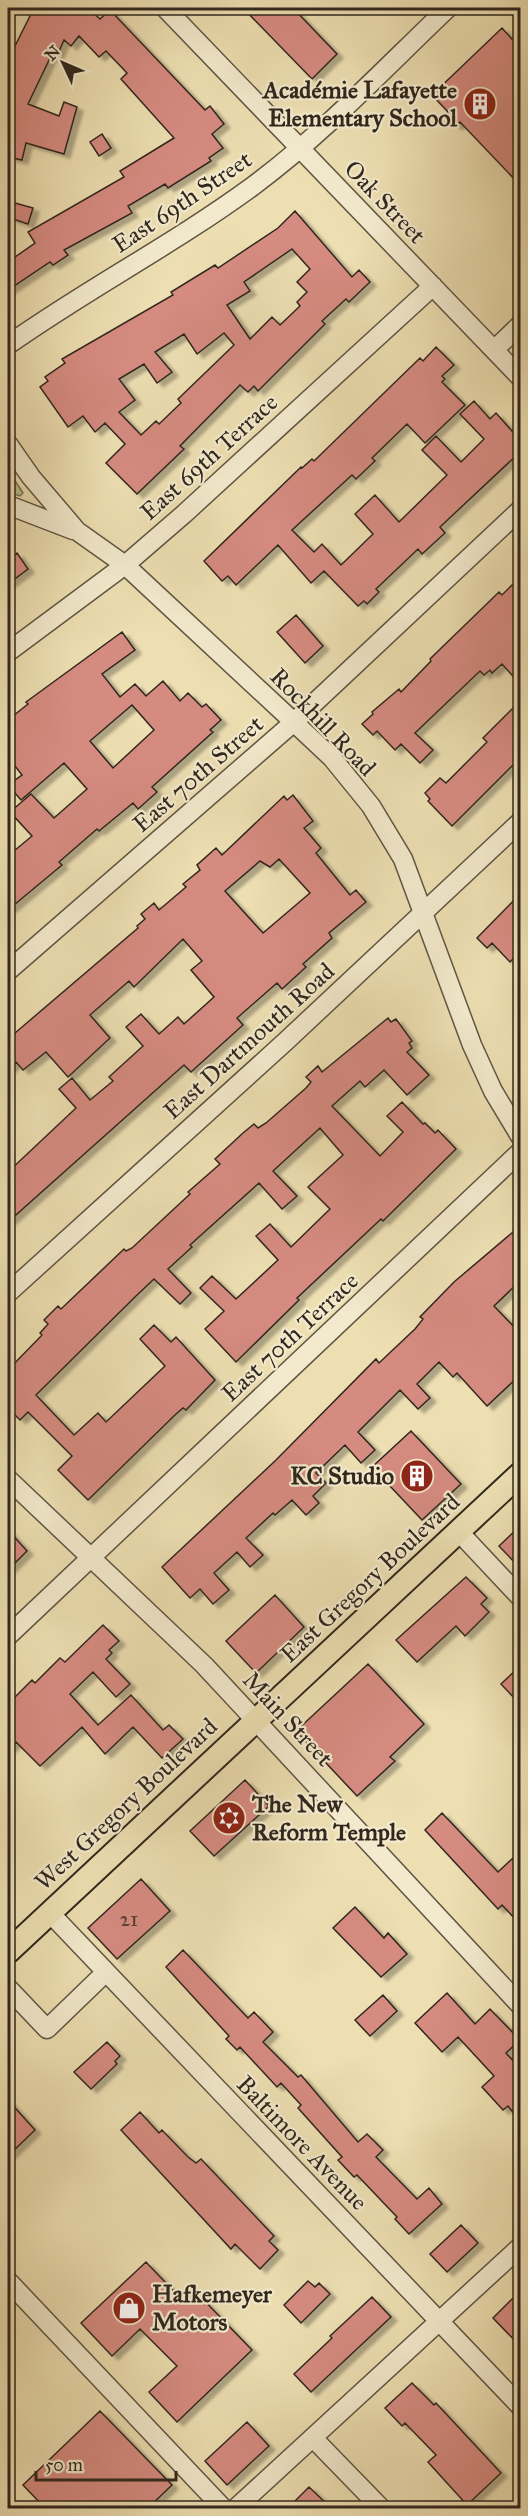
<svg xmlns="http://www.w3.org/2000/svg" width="528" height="2516" font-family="'IM FELL Great Primer',serif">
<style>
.green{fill:#b9c18b;stroke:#747454;stroke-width:1.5}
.building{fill:#d68b81;stroke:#30271e;stroke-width:1.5;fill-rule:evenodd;filter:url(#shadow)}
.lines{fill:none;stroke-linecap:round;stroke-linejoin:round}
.minor-casing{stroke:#5f5543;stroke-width:21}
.major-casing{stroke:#30271e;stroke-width:26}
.minor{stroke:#f3eacd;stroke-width:18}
.major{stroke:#eddfb2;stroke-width:22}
.labels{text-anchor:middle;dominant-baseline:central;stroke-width:4.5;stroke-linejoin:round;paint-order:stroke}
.number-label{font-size:21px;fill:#5a4037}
.poi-label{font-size:24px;font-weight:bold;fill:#30271e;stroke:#f3eacd;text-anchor:end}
.street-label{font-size:24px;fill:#30271e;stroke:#f3eacd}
</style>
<defs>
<filter id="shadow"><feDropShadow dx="6" dy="4" stdDeviation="1.5" flood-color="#0004"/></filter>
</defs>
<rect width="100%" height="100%" fill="#eddfb2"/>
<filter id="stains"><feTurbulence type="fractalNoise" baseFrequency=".00333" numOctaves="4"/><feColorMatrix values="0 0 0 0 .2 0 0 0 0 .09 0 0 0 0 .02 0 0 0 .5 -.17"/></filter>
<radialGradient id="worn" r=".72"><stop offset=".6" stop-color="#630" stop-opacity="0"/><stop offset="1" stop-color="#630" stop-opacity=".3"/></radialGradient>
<!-- green -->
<path class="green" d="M8,470L23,493L20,496L8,492Z"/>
<!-- building -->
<path class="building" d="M34,8H88L100,19L110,10L205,110L210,106L224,124L212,134L223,148L209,158L211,161L168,188L165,184L128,206L132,213L64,250L68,255L53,265L50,262L8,290V262L35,243L28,232L124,177L120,171L174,138L121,79L127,73L106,51L99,57L79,36L71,46L64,40L57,56L52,54L28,104L59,116L64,102L77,107L64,154L26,143L22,160L8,157V60Z
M243,8H293L337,54L312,79Z
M502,28L520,48V185L460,122L456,126L445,115L448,112L432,95Z
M102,134L111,148L99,156L90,142Z
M15,203L33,208L28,224L10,218Z
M295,211L352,277L359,270L370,282L349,302L346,299L322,321L325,324L258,391L254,386L248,392L240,385L180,446L184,449L137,494L106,463L125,444L105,423L95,432L83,416L68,427L40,387L48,381L45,377L65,363L62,359L173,295L171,292L215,265L218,268L278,228ZM292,249L310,269L297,282L307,292L297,302L300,306L280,325L272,317L250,339L227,305L250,291L244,282ZM224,333L234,345L178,399L181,403L159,424L156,421L141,435L119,412L135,400L119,379L144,364L157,383L172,372L155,352L184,334L197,354Z
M436,347L454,365L442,376L445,379L442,382L465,405L425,443L407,424L372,458L375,461L356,479L352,475L292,530L314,552L322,544L341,565L373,534L355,514L375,495L399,522L447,475L422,450L436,436L461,462L484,439L460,414L474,401L490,419L496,413L520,440V452L440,527L445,533L422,554L418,549L376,589L379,592L367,604L364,601L358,606L324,571L311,583L278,545L236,585L228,576L222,581L204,561L301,467L302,468L312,459L314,461L420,358L423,361Z
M17,553L28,569L8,584V560Z
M520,577V684L502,664L492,673L490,670L484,675L480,671L415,733L433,750L420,763L401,744L395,750L377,731L373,735L362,724L373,714L372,712L399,689L401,692L431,661L430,659L499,592L502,595Z
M296,615L323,646L305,663L277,632Z
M122,632L135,650L102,674L120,697L135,684L146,696L163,681L180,701L188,693L202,707L206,704L221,720L210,730L213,732L152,787L157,792L138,809L133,803L99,831L97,829L59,862L62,865L8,910V856L32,836L10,812L31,794L54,818L87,789L64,763L21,800L8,785L22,775L8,757V720L28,704L26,702ZM132,705L154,730L113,768L90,741Z
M520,701V758L452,826L428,801L430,799L425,793L440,778L446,783L487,742L483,738Z
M293,795L313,821L304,828L321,848L316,853L350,895L356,890L366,902L329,933L332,938L303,964L306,967L282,989L277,983L237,1018L243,1025L191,1072L184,1065L8,1222V1172L76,1108L59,1089L72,1078L90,1100L113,1081L109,1077L143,1046L126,1027L141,1014L159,1034L178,1017L184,1024L214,997L191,970L202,961L183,939L134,987L129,981L90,1015L110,1038L68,1077L46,1052L23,1070L16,1062L8,1070V1039L138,928L137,926L145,919L141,914L154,903L159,910L186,887L183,884L200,870L197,865L216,848L222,855L284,796L287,800ZM279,859L310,893L263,933L225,891L260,861L270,867Z
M520,894V952L510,962L492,943L487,948L477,938Z
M388,1018L391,1022L396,1019L412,1041L409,1043L412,1048L407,1052L429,1075L407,1095L384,1070L365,1087L360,1081L332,1106L380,1156L403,1132L387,1116L402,1102L423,1124L425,1123L435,1133L438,1130L456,1149L383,1221L381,1219L297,1298L299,1300L236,1362L205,1329L224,1311L200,1288L212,1276L236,1299L278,1260L256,1236L270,1224L291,1247L330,1209L308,1187L343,1155L320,1128L273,1171L297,1196L282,1209L259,1183L190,1245L192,1247L168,1269L191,1293L180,1304L154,1279L136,1296L36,1395L74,1435L98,1413L106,1422L165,1366L140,1339L154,1325L171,1342L176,1337L215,1380L186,1410L183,1408L176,1414L88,1500L58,1470L72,1456L28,1412L20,1420L8,1408V1370L42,1335L40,1333L48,1324L44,1320L58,1306L61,1309L124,1249L126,1251L132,1248L190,1194L188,1192L220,1164L215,1159L243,1133L254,1124L258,1128L266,1123L306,1088L311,1082L306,1077L318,1066L322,1072Z
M520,1226V1281L494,1306L520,1333V1375L487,1406L457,1373L453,1377L439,1362L417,1384L430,1398L418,1409L400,1390L358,1432L375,1450L361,1463L345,1445L316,1473L326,1483L313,1496L319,1503L306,1515L292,1500L275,1515L273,1513L246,1538L263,1555L250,1567L237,1552L214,1573L229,1590L213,1604L200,1589L190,1598L162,1567L276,1460L376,1359L379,1363L415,1329L423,1319L420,1317L454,1282Z
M411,1431L461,1484L422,1520L372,1467Z
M520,1526V1568L499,1546Z
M8,1530L27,1551L8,1570Z
M466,1577L487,1598L481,1604L489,1612L465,1636L456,1626L417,1662L396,1640Z
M275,1595L304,1627L256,1673L226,1641Z
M103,1625L119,1641L109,1650L112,1653L106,1659L130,1684L116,1697L93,1672L70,1694L98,1725L131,1695L163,1730L169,1725L183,1739L162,1758L133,1727L105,1754L82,1727L40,1766L16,1742L8,1750V1704L32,1680L35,1683L60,1658L65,1662Z
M368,1664L424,1724L390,1757L395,1761L357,1796L296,1731Z
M520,1666V1704L501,1684Z
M245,1780L269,1806L214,1856L190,1831Z
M442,1813L498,1872L513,1858L520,1866V1924L502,1905L498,1909L425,1830Z
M141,1879L170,1911L117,1959L88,1928Z
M355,1907L384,1938L388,1933L407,1954L381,1977L333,1928Z
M183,1950L248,2018L254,2012L273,2032L263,2042L298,2077L301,2075L358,2142L367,2134L383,2150L376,2157L417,2199L429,2188L442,2204L409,2234L395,2219L397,2217L357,2175L354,2177L338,2160L342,2157L298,2108L301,2105L281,2083L277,2087L240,2047L237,2050L226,2039L229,2036L166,1967Z
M447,1993L475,2024L490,2009L520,2040L506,2053L520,2068V2121L508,2106L503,2110L482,2087L494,2076L458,2037L442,2052L415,2023Z
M383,1995L397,2011L370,2036L355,2020Z
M107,2042L120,2056L115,2061L117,2064L91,2089L74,2072Z
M8,2100L35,2130L8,2156Z
M140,2112L159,2133L162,2130L188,2157L196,2163L201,2159L274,2236L269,2241L278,2250L260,2269L235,2244L231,2249L121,2130Z
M461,2225L478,2243L447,2272L430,2254Z
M146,2262L184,2302L195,2291L252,2350L177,2422L149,2392L177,2366L140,2329L112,2356L81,2323Z
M308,2281L315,2287L319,2283L330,2294L301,2323L284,2305Z
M520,2291V2346L493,2318Z
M372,2297L391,2317L311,2392L294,2374L332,2338L330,2336Z
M412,2383L434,2405L436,2403L501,2473L467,2505L428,2462L436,2455L405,2423L402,2426L385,2408Z
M100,2411L172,2485L148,2508H45L23,2485Z
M247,2422L269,2446L227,2485L205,2461Z
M309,2487L331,2508H288Z"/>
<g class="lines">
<!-- minor casing -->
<g class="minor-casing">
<path id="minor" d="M165,8L520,377
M8,345C87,289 174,244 253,186C323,134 385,68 448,8
M494,350L520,325
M8,444L31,477L77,531L125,565L283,712L332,758L371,806L403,859L472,1045L493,1091L520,1136
M8,505L73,530
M8,652L125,565L184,514L433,286
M8,971L294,722L520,510
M8,1293L285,1042L520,822
M8,1479L204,1665L520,2005
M459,1532L520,1597
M8,1636L520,1152
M49,1912L520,2406
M8,1988L47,2029L106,1972
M8,2281L223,2508
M313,2438L381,2508
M236,2508L520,2247"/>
</g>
<!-- major casing -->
<g class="major-casing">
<path id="major" d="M8,1952L520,1474"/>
</g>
<!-- minor -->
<use href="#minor" class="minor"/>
<!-- major -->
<use href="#major" class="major"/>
</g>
<!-- icons -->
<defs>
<g id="building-disc" transform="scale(1.725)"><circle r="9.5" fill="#8f2418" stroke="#f3eacd"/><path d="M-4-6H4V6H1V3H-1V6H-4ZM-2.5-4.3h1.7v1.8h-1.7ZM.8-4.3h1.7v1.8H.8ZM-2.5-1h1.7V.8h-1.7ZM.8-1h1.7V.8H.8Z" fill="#fff"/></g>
<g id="synagogue-disc" transform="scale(1.725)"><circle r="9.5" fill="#8f2418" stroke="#f3eacd"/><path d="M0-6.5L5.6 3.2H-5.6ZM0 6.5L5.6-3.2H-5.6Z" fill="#fff"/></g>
<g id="shop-disc" transform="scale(1.725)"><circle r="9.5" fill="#8f2418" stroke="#f3eacd"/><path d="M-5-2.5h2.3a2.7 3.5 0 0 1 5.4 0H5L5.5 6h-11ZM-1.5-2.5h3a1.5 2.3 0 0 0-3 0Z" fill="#fff"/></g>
</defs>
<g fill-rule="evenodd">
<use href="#building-disc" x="480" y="104"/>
<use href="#building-disc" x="417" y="1476"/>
<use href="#synagogue-disc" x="229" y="1818"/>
<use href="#shop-disc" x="129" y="2308"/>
</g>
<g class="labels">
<!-- number labels -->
<g class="number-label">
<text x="129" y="1919">21</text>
</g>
<!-- poi labels -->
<g class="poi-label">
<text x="457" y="90">Académie Lafayette<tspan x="457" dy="28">Elementary School</tspan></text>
<text x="394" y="1476">KC Studio</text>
<text x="252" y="1804" text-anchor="start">The New<tspan x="252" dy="28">Reform Temple</tspan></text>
<text x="152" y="2294" text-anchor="start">Hafkemeyer<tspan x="152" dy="28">Motors</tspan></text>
</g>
<!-- street labels -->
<g class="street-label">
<text transform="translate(182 202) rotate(-34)">East 69th Street</text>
<text transform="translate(385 202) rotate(46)">Oak Street</text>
<text transform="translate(209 457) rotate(-42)">East 69th Terrace</text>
<text transform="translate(323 722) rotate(46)">Rockhill Road</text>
<text transform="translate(198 774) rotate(-41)">East 70th Street</text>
<text transform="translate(249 1041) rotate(-42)">East Dartmouth Road</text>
<text transform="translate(290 1337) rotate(-43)">East 70th Terrace</text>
<text transform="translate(370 1578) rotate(-43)">East Gregory Boulevard</text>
<text transform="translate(288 1719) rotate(47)">Main Street</text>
<text transform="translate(126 1804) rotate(-43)">West Gregory Boulevard</text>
<text transform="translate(302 2143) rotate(46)">Baltimore Avenue</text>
</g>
</g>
<!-- margin -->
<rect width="528" height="2516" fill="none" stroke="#eddfb2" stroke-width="30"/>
<rect x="9" y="9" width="510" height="2498" fill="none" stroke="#30271e" stroke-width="3"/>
<rect x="15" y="15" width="498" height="2486" fill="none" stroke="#30271e" stroke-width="1.5"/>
<!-- north arrow -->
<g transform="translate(63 63) rotate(314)" stroke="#f3eacd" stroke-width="4.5" paint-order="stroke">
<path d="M0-4.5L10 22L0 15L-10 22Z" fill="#30271e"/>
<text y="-9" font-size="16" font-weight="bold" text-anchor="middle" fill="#30271e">N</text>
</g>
<!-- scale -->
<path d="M36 2471v9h140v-9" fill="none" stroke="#30271e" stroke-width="3"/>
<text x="45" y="2471" font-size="18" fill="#30271e" stroke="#f3eacd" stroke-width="4.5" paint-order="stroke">50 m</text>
<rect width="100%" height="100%" filter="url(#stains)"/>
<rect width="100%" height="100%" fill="url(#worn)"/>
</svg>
